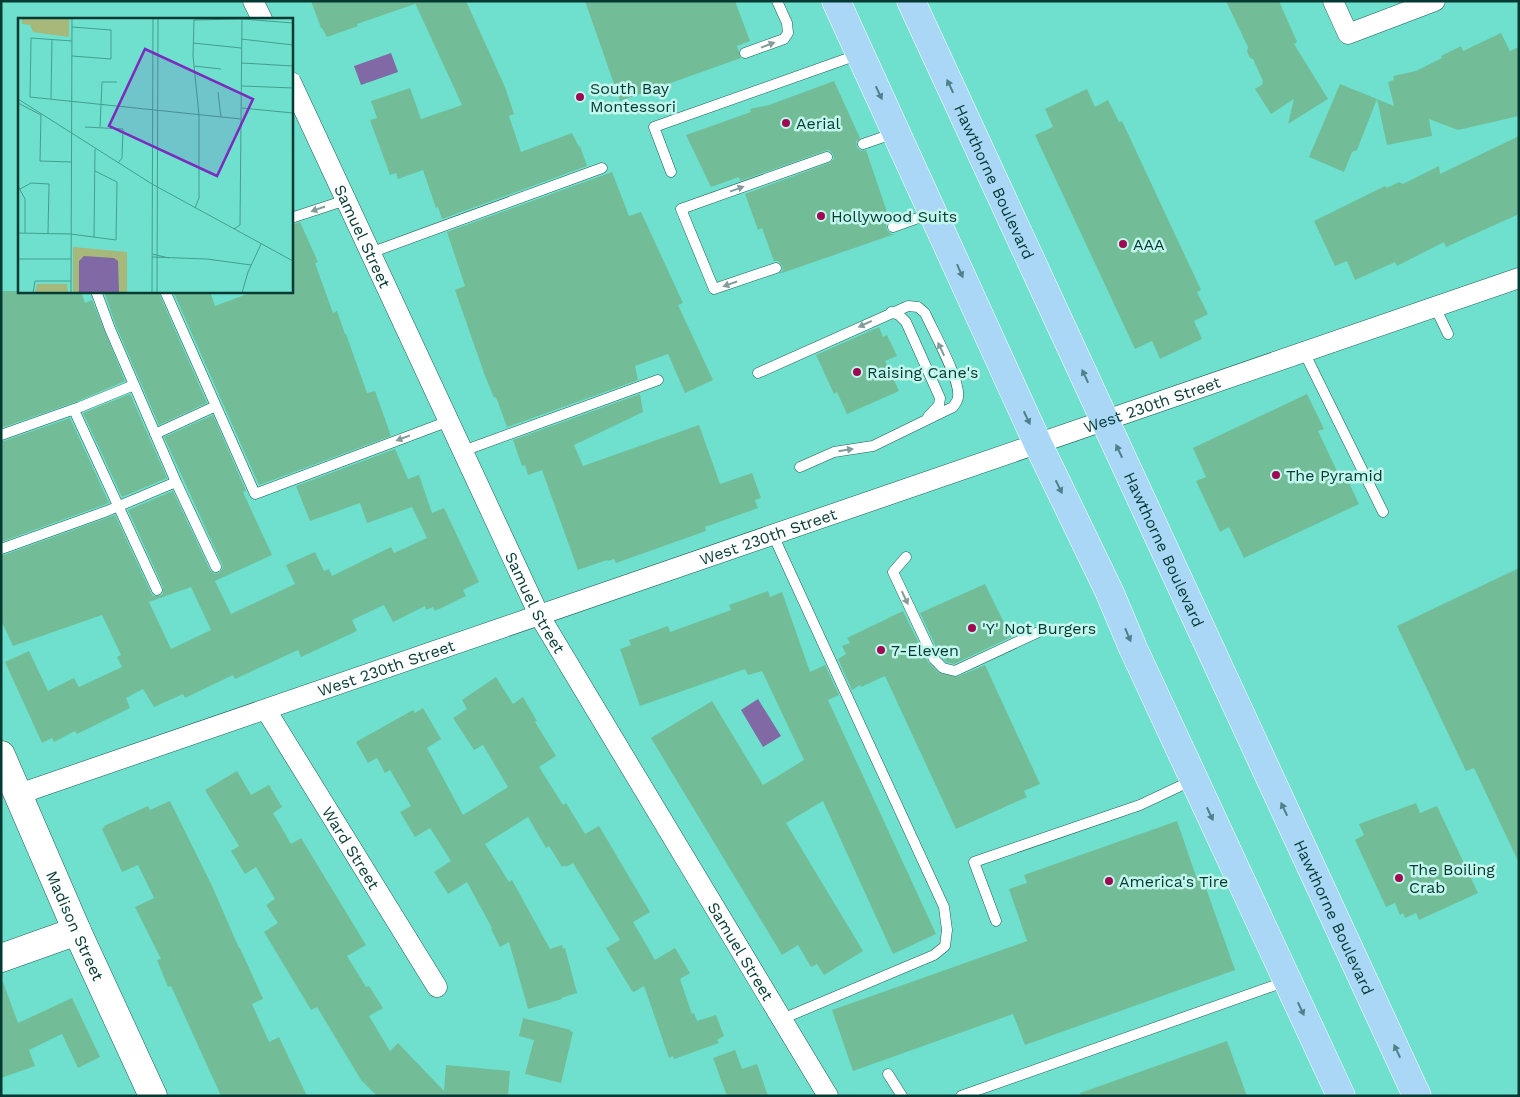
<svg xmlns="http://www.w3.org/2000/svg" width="1520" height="1097" font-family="'Work Sans',sans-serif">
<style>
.water{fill:#8069a5}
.building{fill:#72bd98;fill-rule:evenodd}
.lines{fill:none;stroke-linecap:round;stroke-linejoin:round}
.lane-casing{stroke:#1f5d54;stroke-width:11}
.street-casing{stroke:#1f5d54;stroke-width:21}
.secondary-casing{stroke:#1f5d54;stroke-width:29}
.primary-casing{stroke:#fff;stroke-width:29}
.lane{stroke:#fff;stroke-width:10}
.street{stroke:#fff;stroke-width:20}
.secondary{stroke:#fff;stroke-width:28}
.primary{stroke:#aad7f6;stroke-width:28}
.oneway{fill:#829c99}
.oneway2{fill:#4f818b}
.poi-dot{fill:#9f0951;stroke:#c3f6ec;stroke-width:2}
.labels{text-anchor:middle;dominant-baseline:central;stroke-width:5;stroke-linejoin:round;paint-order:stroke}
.poi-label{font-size:16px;fill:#043a33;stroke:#c3f6ec;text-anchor:start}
.street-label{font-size:16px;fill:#043a33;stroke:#c3f6ec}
.inset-road{fill:none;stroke:#449e8f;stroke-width:1}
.view{fill:#7b2cbf;fill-opacity:0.15;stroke:#7b2cbf;stroke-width:2.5}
.inset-edge{fill:none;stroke:#043a33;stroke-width:2.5}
</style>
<rect width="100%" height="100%" fill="#6ee0cd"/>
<!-- water -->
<path class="water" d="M391,53L398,72L361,85L354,66Z
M758,699L781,736L763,747L741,710Z"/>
<!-- building -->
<path class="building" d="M311,1H466L505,87L514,114L509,116L521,152L572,133L579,147L580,146L587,166L442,219L438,207L436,208L423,170L398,179L396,173L390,175L370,120L377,118L371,101L410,88L421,119L462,105L415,3V4L357,24L358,26L327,37L322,28H321Z
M585,1H735L750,41L737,46L741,58L620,101Z
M1226,1H1279L1297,42L1294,44L1328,99L1288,124L1294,99L1271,114L1255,89L1263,84L1262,82L1263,81L1253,59L1250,58L1247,51L1248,47Z
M1501,33L1510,51L1519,47V116L1458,130L1429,119L1432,136L1387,145L1377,99L1394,106L1388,82L1394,80L1393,76L1416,71L1442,58L1441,56L1461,46L1463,51Z
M834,81L860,138L856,142L857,147L861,151L866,150L890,221L886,225L887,230L891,234H895L779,274L783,270L782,265L778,261H774L762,228L758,230L745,194L829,163L834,159L833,154L829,150L825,151L740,181L739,177L711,187L686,135L751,112L750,109L769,105Z
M1340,84L1377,99L1357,150L1352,152L1344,172L1309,157Z
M1087,89L1095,107L1108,100L1119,122L1122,121L1201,290L1197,292L1208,314L1194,321L1202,339L1160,359L1152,341L1135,349L1035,135L1053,127L1045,109Z
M1519,136V214L1446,247L1444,242L1397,266L1395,262L1355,280L1347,261L1335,266L1314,221L1385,186L1387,188L1399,182L1403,184L1439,166L1440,174Z
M612,172L629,216L641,212L683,303L678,305L713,380L685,393L668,354L635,366L638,380L507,427L496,397L494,398L484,373L455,290L465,286L447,232Z
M300,222L318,262L315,263L333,313L337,311L345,334H346L367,393L375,391L391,436L259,485L173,291H210L215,306L255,291H291V225Z
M1,291H81L85,303L92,300L125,381L78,401L1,428Z
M111,291H158L207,403L159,425L116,326L105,294Z
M879,327L883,337L887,335L897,356L885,361L899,391L847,414L837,392L834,394L816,355Z
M130,394L167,478L122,497L83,413Z
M640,394L643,412L574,445L583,466L699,425L720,484L752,473L761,498L755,500L758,508L705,527L706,531L616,563L614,559L608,561L607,560L578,570L542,470L528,475L525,465L522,466L513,440Z
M1307,394L1324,429L1318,431L1338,473L1343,470L1359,504L1244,558L1229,527L1220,532L1196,481L1206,477L1193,448Z
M213,415L246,491L243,492L272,555L215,581L231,614L295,584L286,565L315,552L324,571L329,569L332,576L391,547L394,553L427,538L412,507L367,523L360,503L310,521L296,486L395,449L408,479L419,475L432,513L444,508L479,582L463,590L466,596L435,611L433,607L426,610L425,606L393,622L384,605L352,620L357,631L301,657L298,650L235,679L233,675L185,698L183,694L154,707L143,689L126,698L130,708L77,734L75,731L54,742L52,738L42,743L5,662L29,651L48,691L74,678L79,687L122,667L117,657L121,655L102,615L13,646L1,620V556L115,515L151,593L153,596H159L163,594V587L128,510L173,491L210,570L215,574L219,573L223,568L222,564L164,437ZM191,587L211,630L171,649L149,602Z
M70,418L109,503L1,542V442Z
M1519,568V863L1474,768L1466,771L1397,626Z
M985,584L1011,637L954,664L947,662L940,655L920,613Z
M768,591L770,597L782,592L810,672L825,665L839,695L828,700L936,934L893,954L823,801L786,823L863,951L824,975L817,964L811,967L798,945L782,955L651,738L712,701L763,785L804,760L762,671L748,675L745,669L640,706L620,649L631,645L629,640L668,626L670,632L731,610L729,605Z
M903,611L928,662L939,673L957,677L985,665L1040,784L1024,791L1027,797L956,829L885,676L861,687L860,685L852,690L838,659L846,654L842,646L850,643L847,638Z
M496,677L513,704L523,697L537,721L535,722L556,756L539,767L563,805L566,803L585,834L599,826L650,912L633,922L655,960L675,948L690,973L680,979L692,1014L694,1013L697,1021L716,1015L724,1036L717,1040L719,1043L674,1059L673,1056L669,1058L644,986L634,992L632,991L606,948L620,940L573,863L566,867L565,865L562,867L549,846L546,848L528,817L485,844L509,882L512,880L550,949L562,945L563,949L565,948L577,993L561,998L562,999L528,1009L509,942L500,947L491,929L492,928L467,882L448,894L434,872L451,861L430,828L415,837L400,812L411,806L390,770L385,773L377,758L368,763L356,742L413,710L415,713L423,708L441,739L427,748L463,815L508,787L483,745L474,750L453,718L467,709L462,700Z
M237,771L251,795L269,785L282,807L273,813L291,844L301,838L366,945L347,956L366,987L369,986L383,1008L369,1016L390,1051L398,1043L444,1091L446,1065L510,1071L508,1096H377L361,1080L317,1007L311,1010L264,932L278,923L266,905L275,899L256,867L245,874L231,851L239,846L205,790Z
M170,801L212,886L239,948H240L263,999L252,1004L269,1042L279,1037L307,1096H221L171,986L168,987L157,960L161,959L135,907L154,898L138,865L122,872L102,829L105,827L104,826L148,806L150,810Z
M1416,803L1420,813L1437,806L1478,893L1419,920L1416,913L1405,918L1403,913L1400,915L1395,903L1386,907L1355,840L1364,835L1359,824Z
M1177,821L1197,879L1202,877L1235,970L1025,1045L1013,1014L853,1071L832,1010L1027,941L1009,889L1027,883L1024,875Z
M1,982H3L18,1023L72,998L100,1057L78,1068L62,1034L29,1050L35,1066L1,1078Z
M523,1018L571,1030L570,1031L573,1032L561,1083L525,1074L534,1040L519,1036Z
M1227,1041L1247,1096H1081L1080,1093Z
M735,1050L742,1069L757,1064L768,1096H727L713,1058Z"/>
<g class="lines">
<!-- lane casing -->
<g class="lane-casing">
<path id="lane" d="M745,53L784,39L788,33L787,23L777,1
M863,144L895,133
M671,172L654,127L860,54
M291,218L346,200
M893,227L932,213
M370,253L602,168
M776,268L714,289L681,209L827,157
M165,291L255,494L449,421
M1435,307L1448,334
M891,312L899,315L906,322L940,398L939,405L928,417
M1304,352L1383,512
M758,373L908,306L918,307L925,313C933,331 961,381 958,397C958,401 955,404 953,407L873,446L834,452L800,467
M74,410L157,590
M155,434L216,406
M1,435L80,407L134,385
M463,451L658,380
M176,482L216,567
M773,535L944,907L947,930L945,946L934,955L782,1019
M1,549L107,511L176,482L110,329L96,291
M906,557L893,572L934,659L943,668L955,671L1045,629
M996,921L974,862L1140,805L1193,780
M888,1074L902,1096
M961,1096L1287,981"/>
</g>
<!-- street casing -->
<g class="street-casing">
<g id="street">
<path d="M253,1L262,19"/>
<path d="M1333,1L1348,34L1435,1"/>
<path id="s1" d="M291,82L539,615L828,1096"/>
<path id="s2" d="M266,710L437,987"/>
<path id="s3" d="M19,794L1519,278"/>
</g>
</g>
<!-- secondary casing -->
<g class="secondary-casing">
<g id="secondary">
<path id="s4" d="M1,755L77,931L153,1096"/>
<path d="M1,958L77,931"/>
</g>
</g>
<!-- primary casing -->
<g class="primary-casing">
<g id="primary">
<path d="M836,1L1038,444L1109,591L1133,648L1341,1096"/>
<path id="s5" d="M911,1L1417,1096"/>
</g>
</g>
<!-- lane -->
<use href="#lane" class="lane"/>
<!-- street -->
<use href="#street" class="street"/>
<!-- secondary -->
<use href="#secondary" class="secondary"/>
<!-- primary -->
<use href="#primary" class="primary"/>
</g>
<!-- one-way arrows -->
<defs><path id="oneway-solid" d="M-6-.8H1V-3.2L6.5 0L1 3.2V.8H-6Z" transform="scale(1.25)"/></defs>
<g class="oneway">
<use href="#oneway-solid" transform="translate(768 45) rotate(-21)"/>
<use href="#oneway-solid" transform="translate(737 189) rotate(-20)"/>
<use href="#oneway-solid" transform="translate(318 209) rotate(161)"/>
<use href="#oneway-solid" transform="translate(730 284) rotate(161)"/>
<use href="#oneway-solid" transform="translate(865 324) rotate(155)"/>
<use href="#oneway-solid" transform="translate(941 349) rotate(-115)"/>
<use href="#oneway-solid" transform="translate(403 438) rotate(159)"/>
<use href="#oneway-solid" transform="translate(846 450) rotate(-9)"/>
<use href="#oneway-solid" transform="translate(905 598) rotate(65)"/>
</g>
<g class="oneway2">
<use href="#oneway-solid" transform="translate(950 86) rotate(-115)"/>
<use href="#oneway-solid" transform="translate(879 93) rotate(65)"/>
<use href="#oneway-solid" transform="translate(960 271) rotate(66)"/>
<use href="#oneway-solid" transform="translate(1085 376) rotate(-115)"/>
<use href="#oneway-solid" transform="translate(1027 418) rotate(65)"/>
<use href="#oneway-solid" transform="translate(1119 451) rotate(-115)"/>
<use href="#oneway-solid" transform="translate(1059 487) rotate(64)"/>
<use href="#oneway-solid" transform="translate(1128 635) rotate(67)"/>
<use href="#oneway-solid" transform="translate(1284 809) rotate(-115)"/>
<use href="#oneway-solid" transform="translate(1210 814) rotate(65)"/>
<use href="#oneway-solid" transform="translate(1301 1009) rotate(65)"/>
<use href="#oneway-solid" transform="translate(1397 1051) rotate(-115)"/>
</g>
<!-- markers -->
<g class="poi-dot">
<circle cx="580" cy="97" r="5"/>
<circle cx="786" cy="123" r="5"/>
<circle cx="821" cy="216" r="5"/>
<circle cx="1123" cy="244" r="5"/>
<circle cx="857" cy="372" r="5"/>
<circle cx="1276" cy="475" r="5"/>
<circle cx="972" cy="628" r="5"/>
<circle cx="881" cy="650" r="5"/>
<circle cx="1399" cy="878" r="5"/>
<circle cx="1109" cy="881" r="5"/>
</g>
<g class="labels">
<!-- poi labels -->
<g class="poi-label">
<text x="590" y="88">South Bay<tspan x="590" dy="18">Montessori</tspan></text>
<text x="796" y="123">Aerial</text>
<text x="831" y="216">Hollywood Suits</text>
<text x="1133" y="244">AAA</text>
<text x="867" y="372">Raising Cane's</text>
<text x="1286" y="475">The Pyramid</text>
<text x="982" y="628">'Y' Not Burgers</text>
<text x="891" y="650">7-Eleven</text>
<text x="1409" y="869">The Boiling<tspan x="1409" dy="18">Crab</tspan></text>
<text x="1119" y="881">America's Tire</text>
</g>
<!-- street labels -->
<g class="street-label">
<text stroke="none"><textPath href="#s5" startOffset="199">Hawthorne Boulevard</textPath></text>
<text stroke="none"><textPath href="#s1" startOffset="170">Samuel Street</textPath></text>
<text stroke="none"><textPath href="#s3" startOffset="1198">West 230th Street</textPath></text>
<text stroke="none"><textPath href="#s3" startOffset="792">West 230th Street</textPath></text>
<text stroke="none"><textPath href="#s5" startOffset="604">Hawthorne Boulevard</textPath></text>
<text stroke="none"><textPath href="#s1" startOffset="575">Samuel Street</textPath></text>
<text stroke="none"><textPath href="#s3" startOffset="388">West 230th Street</textPath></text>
<text stroke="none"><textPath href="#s2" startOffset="162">Ward Street</textPath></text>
<text stroke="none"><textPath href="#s5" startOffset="1009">Hawthorne Boulevard</textPath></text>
<text stroke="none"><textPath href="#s4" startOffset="186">Madison Street</textPath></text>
<text stroke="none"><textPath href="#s1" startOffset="980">Samuel Street</textPath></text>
</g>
</g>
<!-- overview -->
<g transform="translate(18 18)">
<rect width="275" height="275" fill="#6ee0cd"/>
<path d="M4,0H51V19L15,14L12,7L4,6ZM55,229L109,234V275H55ZM19,266H49L50,275H17Z" fill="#a6b87a"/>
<path d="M66,238L96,240L100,243L101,275H61V243Z" fill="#8069a5"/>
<path class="inset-road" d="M54,9L93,12V41L54,38M223,21L275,27M54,23L13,20L12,79L223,101M175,25L223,30M224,45L275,48M176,48L203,51M224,68L275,70M200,74L203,99M0,81L134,166L275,243M33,81L34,21M0,85L23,97M224,90L275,95M23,97L22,143L53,144M67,109L105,111L104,140L100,145M82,109L84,64H99M0,168L7,181V215M2,171L13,165L31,166L30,215M177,190L181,180V97L175,38L176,2L224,1L275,5M216,211L222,207L224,0M0,215L53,216L98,222L99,164L77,153M76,219L77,131M134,236L151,240M134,239L189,241L233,247M0,241H53M15,275L17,263H53M53,275L54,0M134,275L135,0M139,275L140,0M224,275L230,254L243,226"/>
<path class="view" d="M127,31L235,81L199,158L91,108Z"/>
<rect width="275" height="275" class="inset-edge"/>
</g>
<!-- border -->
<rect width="1520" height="1097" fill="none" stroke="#043a33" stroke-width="5"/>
</svg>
